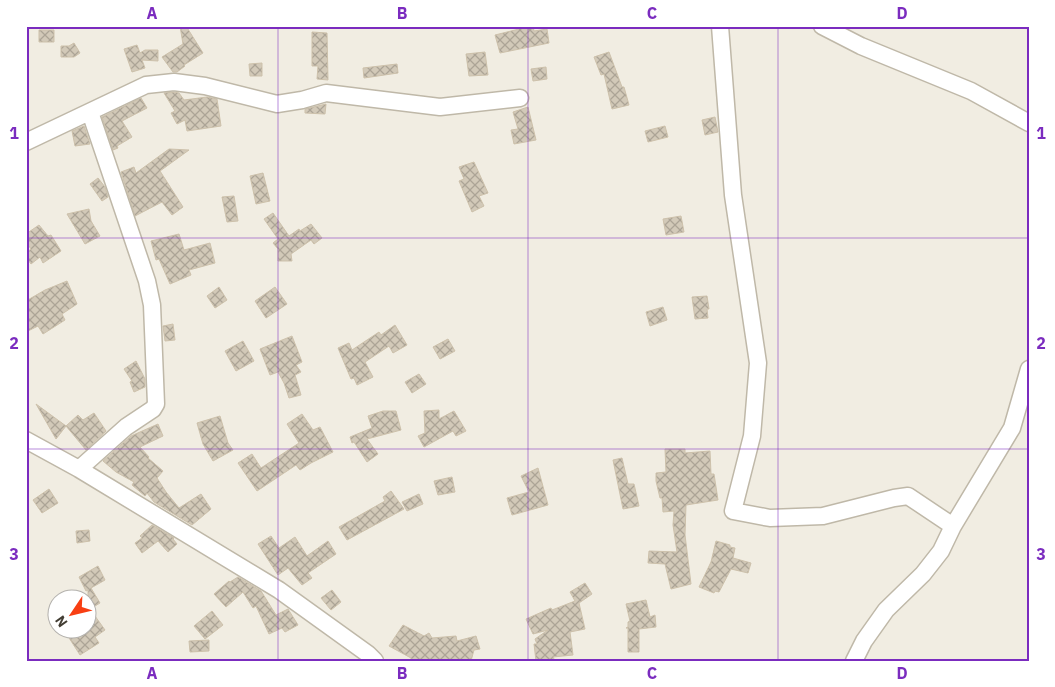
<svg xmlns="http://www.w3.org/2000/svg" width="1055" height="687" font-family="'IBM Plex Sans',sans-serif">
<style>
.building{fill:url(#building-cross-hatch);stroke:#cdc1ab}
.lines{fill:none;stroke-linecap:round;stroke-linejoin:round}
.street-casing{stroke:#bfb8a8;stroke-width:19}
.street{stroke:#fff;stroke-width:16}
.grid{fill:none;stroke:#7b2cbf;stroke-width:1;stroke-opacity:0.55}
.neatline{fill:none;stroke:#7b2cbf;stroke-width:2}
.grid-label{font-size:16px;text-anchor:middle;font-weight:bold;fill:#7b2cbf}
</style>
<defs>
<pattern id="building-cross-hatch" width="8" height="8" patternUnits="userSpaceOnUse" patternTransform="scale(1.25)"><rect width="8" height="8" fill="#d2c9b8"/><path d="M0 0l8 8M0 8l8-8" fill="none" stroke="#aca496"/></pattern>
</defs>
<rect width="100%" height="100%" fill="#f1ede2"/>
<!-- building -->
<path class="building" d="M180,26H186L203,53L184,65L185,66L177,72H173L162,57L183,44Z
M519,26H533L534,31L547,29L549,43L500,53L495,35L519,29Z
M39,30H54V42H39Z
M312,32L327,33L328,80L317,79L318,66H312Z
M74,43L80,53L74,57H61V46H69Z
M137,45L140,53L145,50H158V61L142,60L145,68L132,72L124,49Z
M485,52L488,75L469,76L466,54Z
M609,52L622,87H624L629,105L612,109L604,74L601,75L594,57Z
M262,63V76H250L249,64Z
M397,64L398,73L364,78L363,68Z
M546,67L547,79L533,81L531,69Z
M174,92L179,93L184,100L207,97L217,99L221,126L187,131L185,120L177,124L171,113L175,111L164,93Z
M141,98L147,108L122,121L132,137L117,146L118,148L113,150L102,117Z
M326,104L325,114L305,113V109Z
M528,107L536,140L514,144L511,130L518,129L513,112Z
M715,117L718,132L705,135L702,120Z
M84,126L90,144L75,146L72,131Z
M665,126L668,137L648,142L645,131Z
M169,149L189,150L160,171L183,207L172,215L162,202L135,216L121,172L134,167L136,173Z
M474,162L488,193L479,196L484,206L472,212L459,181L464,179L459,167Z
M263,173L270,201L256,204L250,176Z
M98,178L105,187L108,197L102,201L90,184Z
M234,196L238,221L227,222L222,197Z
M89,209L91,221L100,236L85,244L67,214Z
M273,213L289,236L299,229L300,231L311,224L322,238L314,244L311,240L291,254L292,261H278V249L273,243L278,239L264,219Z
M681,216L684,232L666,235L663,219Z
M39,225L48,236L51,235L61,251L43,263L40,257L31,264L26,257V253L31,249L26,242V234Z
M179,234L184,250L210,243L215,263L189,270L191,275L170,284L159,259L156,260L151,241Z
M67,281L77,304L62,314L65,320L43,334L38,326L26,332V301L45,290Z
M219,287L227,300L215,308L207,296Z
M275,287L287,304L266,318L255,301Z
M707,296L709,309H707L708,318L695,319L692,297Z
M663,307L667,320L650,326L646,312Z
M173,324L175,340L165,341L163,326Z
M395,325L407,345L393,353L389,346L365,362L373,377L357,385L354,378L351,379L338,348L349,343L352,350L379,332L381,335Z
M292,336L302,362L296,365L301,372L295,375L301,395L289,398L284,383L278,372L270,375L260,349Z
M448,339L455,351L440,359L433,347Z
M243,341L254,361L236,371L225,351Z
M136,361L145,379V387L134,392L130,382L132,381L124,369Z
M419,374L426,384L412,393L405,382Z
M36,404L66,426L56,439Z
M439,410V419L454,411L466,431L456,436L453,431L424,447L418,436L425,433L424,411Z
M383,411H396L401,430L367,439L378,454L367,462L354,442L352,443L350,437L372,428L368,416Z
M94,413L106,431L86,450L66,426L78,415L83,420Z
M302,414L313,430L320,427L333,452L311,463L300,470L296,465L257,491L238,463L252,454L261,468L299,443L287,424Z
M220,416L228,443L233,450L213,461L203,444L197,423Z
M158,424L163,436L140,447L149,457L148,458L163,471L157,478L166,492L179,508L201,494L211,509L192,525L154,502L147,493L145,496L132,485L134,482L116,472L103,461L131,436Z
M665,449H685V453L710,451L711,474H714L718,500L686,505L685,535L691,584L671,589L665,564L648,563L649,551L677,552L673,525L674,511L663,512L662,498H660L656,481V473L666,472Z
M622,458L628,484H634L639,506L623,509L613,460Z
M538,468L548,505L512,515L507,498L529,492L521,476Z
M452,477L455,492L438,495L434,481Z
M49,489L58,503L42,513L33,500Z
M391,491L404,509L347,540L339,527L385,501L383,497Z
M419,494L423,504L407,511L402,502Z
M152,525L174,538L173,539L177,544L168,552L158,541L142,553L135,543L142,538L140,536Z
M89,530L90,541L77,543L76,531Z
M271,536L279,548L295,537L307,556L328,541L336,554L308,573L312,578L302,585L288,568L278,575L258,544Z
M716,541L730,545V547L735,548L733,558L751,563L748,573L731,569L719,592L715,591L714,593L699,587L711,562Z
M98,566L105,580L91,588L100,603L90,609L105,630L95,637L99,643L80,655L64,630H88V590L86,591L79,577Z
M238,577L261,591L276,615L288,609L298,625L285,632L282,628L269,634L256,606L253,608L243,592L226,607L214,594L229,581L230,582Z
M585,583L592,594L579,603L585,629L570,632L573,655L553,657L555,661H536L534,644H537L535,639L548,630L533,634L526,619L551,608L552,610L575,601L570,592Z
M332,590L341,602L331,610L321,598Z
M646,600L650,617L655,615L656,627L639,629V652H628V628H626L628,627V622L630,621L626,604Z
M212,611L223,625L205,639L194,626Z
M403,625L424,636L429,633L432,638L456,636L457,641L476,636L480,649L474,650L471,661H411V658L389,646Z
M209,640V651L190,652L189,641Z"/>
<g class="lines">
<!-- street casing -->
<g class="street-casing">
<path id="street" d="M720,26L733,195L758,363L752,436L733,511L770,518L823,516L894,498L908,496L953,526
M822,26L861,46L971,91L1029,123
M26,142L146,85L174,82L205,86L277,104L302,100L326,93L440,107L520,98
M26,440L79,469L279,590L368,654L375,661
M79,469L126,427L153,409L156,404L152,305L147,281L90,112
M854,661L864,641L886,610L923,574L941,551L953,526L1012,428L1029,369"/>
</g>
<!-- street -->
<use href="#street" class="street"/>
</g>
<!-- grid -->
<path class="grid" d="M278,26V661M528,26V661M778,26V661M26,238H1029M26,449H1029"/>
<!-- border -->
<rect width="1055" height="687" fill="none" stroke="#ffffff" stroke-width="55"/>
<!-- north arrow -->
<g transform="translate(72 614) rotate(235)"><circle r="24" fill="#ffffff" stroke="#b3b1ad"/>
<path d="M0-4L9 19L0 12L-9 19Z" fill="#f83f13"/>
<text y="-8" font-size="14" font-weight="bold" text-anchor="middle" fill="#423d33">N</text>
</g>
<rect x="28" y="28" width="1000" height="632" class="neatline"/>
<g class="grid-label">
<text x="152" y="19">A</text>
<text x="402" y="19">B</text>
<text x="652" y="19">C</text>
<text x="902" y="19">D</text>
<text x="14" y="139">1</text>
<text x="1041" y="139">1</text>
<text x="14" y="349">2</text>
<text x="1041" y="349">2</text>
<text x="14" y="560">3</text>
<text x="1041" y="560">3</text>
<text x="152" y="679">A</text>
<text x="402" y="679">B</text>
<text x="652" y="679">C</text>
<text x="902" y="679">D</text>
</g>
</svg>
